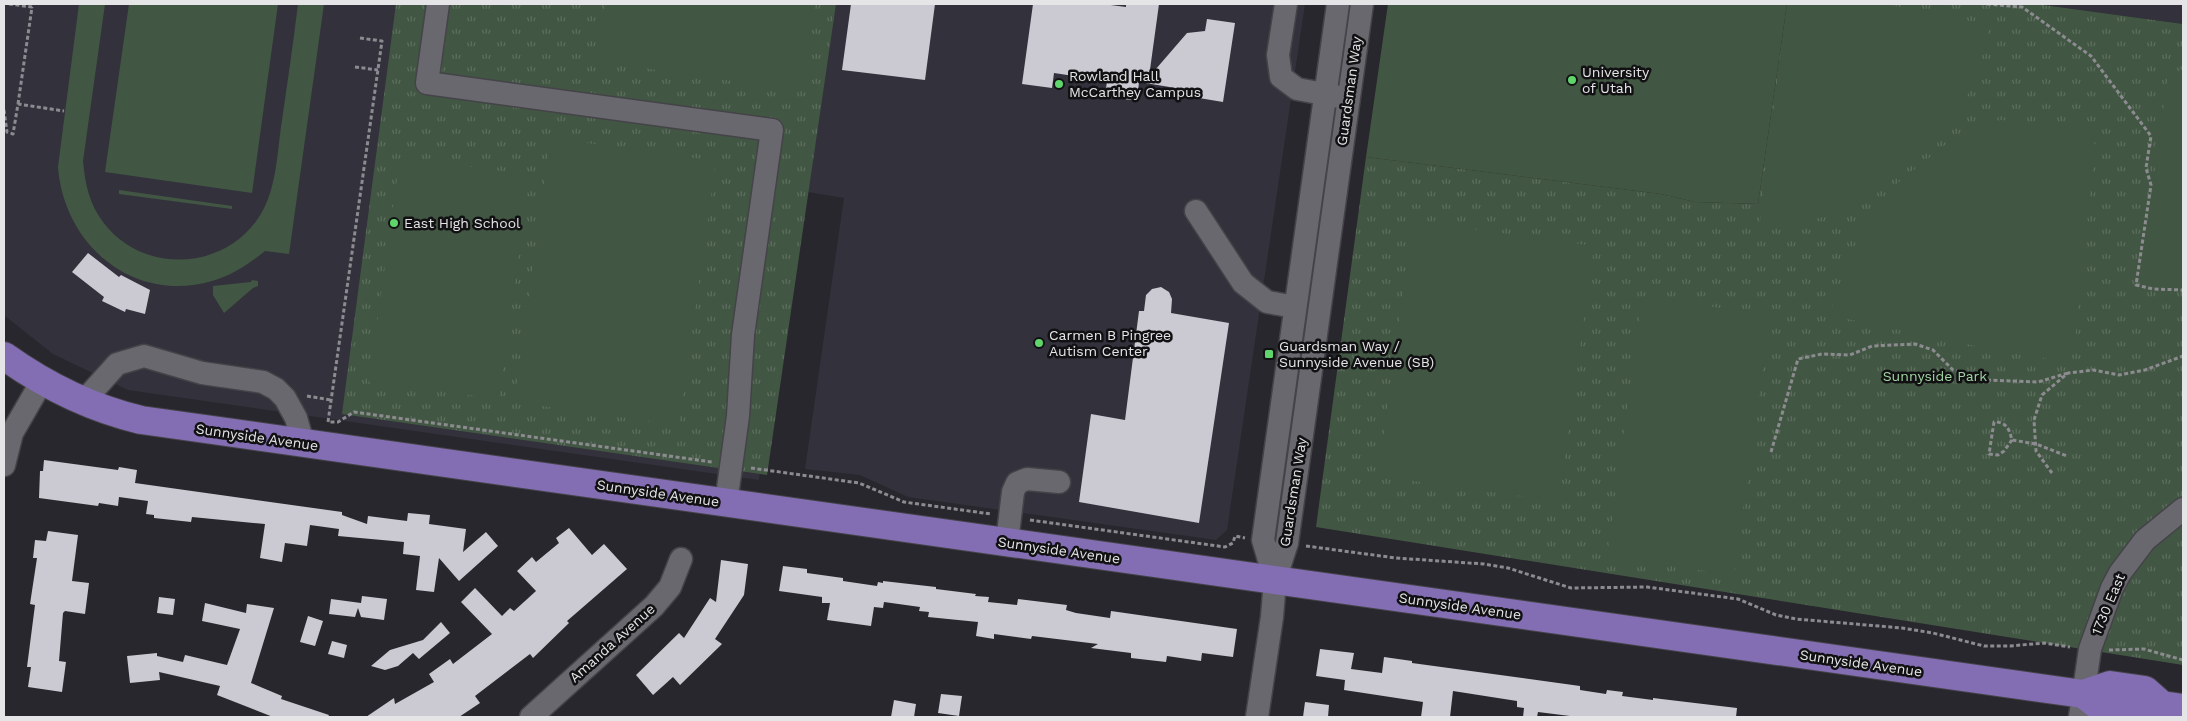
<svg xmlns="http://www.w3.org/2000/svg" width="2187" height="721" font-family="'Work Sans',sans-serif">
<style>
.built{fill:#33313c}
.grass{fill:url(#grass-tufts)}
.pitch{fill:#425743}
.building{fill:#cbc9d1}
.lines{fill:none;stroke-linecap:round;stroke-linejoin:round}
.minor-casing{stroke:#444348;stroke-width:25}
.major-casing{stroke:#444348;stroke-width:30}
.path{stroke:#8c8b90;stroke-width:3;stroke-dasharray:4 2.5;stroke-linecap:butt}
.minor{stroke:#69686e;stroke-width:22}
.major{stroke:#836db3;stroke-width:28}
.poi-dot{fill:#5fd56b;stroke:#111113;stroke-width:2}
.labels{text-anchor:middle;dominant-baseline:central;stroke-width:5;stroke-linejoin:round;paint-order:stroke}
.poi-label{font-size:14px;fill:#e5e5e8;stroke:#111113;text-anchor:start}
.street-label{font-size:14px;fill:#e5e5e8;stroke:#111113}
.park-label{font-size:14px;fill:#a1d4a2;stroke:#111113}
</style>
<defs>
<pattern id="grass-tufts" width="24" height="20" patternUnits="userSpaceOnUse" patternTransform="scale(1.25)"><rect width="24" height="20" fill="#425743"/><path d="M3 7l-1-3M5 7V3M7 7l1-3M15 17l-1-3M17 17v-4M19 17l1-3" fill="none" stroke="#5d6f5e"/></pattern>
</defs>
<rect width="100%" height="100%" fill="#28272d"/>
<!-- built -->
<path class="built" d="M4,4H397L794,131L759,480L128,390L53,354L5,316L4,319Z
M835,4H1305L1227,530L1216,540L908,497L860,475L805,469L844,198L808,192Z
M2036,4H2183V24Z"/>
<!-- grass -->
<path class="grass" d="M396,4H836L767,475L342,414Z
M1787,4H2036L2183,24V665L1316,527L1366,157L1661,194L1695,202L1758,204Z"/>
<!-- pitch -->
<path class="pitch" d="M79,4H105L83,161C85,183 89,204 103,222C143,276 229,271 262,212C276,187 277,156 281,127C287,86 293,45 298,4H324L289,254L265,251C249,264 233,275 212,281C133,304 64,245 58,167Z
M129,4H278L252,193L105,172Z
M606,4H815L803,91L595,61Z
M1388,4H1787L1758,204L1695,202L1661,194L1366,157Z
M1788,4H1886L1989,25L1988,39L1958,121L1925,152L1872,197L1833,214L1797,224L1760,223Z
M2183,69V287H2182L2139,282L2168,76Z
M2001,120L2087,129L2095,145L2074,350L2061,361L1960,343L1829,315L1865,218L1901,180L1969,126Z
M551,138L716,161L679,425L514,402Z
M400,157L530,175L499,399L369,382Z
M119,190L232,206V209L119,194Z
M1413,221L1594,246L1559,501L1378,476Z
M252,280L258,281V286L253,288L224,313L213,295V286L251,282Z
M1642,297L1770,315L1734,575L1607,557Z"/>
<!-- building -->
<path class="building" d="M851,4H935L925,80L842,70Z
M1033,4H1103L1126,7V4H1159L1149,77L1187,33L1205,31L1207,19L1235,23L1223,102L1199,98L1200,92L1139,82L1137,101L1105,96L1107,81L1054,73L1052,88L1022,84Z
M88,253L119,277L121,275L150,290L145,314L126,309L125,312L102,301L104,297L72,272Z
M1161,287L1169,292L1172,299L1171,313L1229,323L1199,523L1079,502L1091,414L1125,420L1139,311H1144L1146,295L1152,289Z
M44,460L118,470L119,467L137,470L135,483L342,512V515L367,524L368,516L407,521L408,513L430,515L429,524L466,529L463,552L486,532L498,546L459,581L439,558L434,592L416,590L420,556L403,554L404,542L338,536L339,529L310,525L307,546L285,543L282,562L260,558L265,524L192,517L191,522L154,518V515L146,514L148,501L119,497L118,506L99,503L98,506L39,498L40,471H43Z
M569,528L592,555L604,544L627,569L567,621L569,623L533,658L530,654L475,696L480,703L459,717H366L394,698L395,704L434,682L429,674L450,659L453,664L492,634L461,602L475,588L502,616L510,608L514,611L536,591L517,571L532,557L536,562L559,543L556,538Z
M48,531L78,535L72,581L89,583L85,614L65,611L63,613L59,661L66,662L62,692L28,687L31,667H27L35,605L30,604L37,558H33L35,540L46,541Z
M721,560L748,564L744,595L715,639L722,644L680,685L673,677L653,695L636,675L679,633L684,638L710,598L716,602Z
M783,566L807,569V573L843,578V581L877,586L878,582L883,583V581L936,587V589L976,594L975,596L989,597L988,602L1017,605L1018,599L1067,605L1066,610L1076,613L1110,618L1111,611L1237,629L1233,657L1202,653L1201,661L1167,656L1166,662L1131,658V653L1091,648L1098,644L1032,636L1031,639L994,634V639L976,636L978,622L928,617L929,612L919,611L920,607L884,602L883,608L874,607L871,626L827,620L830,603H822V597L779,591Z
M362,596L387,599L384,620L361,617L358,608L355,617L329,614L331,599L361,603Z
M159,597L175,599L173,615L157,613Z
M205,603L246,613L247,604L274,608L251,683L282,696L281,699L329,715L328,717H273L217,695L220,686L159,672L160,680L130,683L127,656L157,653V656L183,662L185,655L227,665L240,629L202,621Z
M308,616L323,621L315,646L300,642Z
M441,622L450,633L419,659L413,653L398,666L385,670L371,666L390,650L423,640Z
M332,641L347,645L344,658L328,654Z
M1320,649L1354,653L1351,669L1382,673L1384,657L1412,661V663L1580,686V690L1606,694L1607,690L1623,692L1622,696L1653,700V698L1737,708L1736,717H1578L1538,712L1537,717H1523L1524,708L1517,707V701L1453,691L1450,717H1421L1423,702L1344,690L1345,680L1316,676Z
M941,694L962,696L959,716L938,713Z
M894,700L916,704L914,717H891Z
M1305,702L1329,705L1328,717H1303Z"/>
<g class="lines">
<!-- minor casing -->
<g class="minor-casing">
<path id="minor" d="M438,4L427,83L772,130L743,335L738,416L726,503
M1286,4L1278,55L1281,77L1297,89L1340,97
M1196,211L1243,283L1267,302L1295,307
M83,402L117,364L144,356L202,373L263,382L276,389L285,398L296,418L303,443
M4,465L12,433L42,381
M1007,542L1013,492L1017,483L1027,479L1059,482
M1275,580L1263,540L1338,4
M531,717L654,606L670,587L681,559
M1257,717L1272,617L1275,580L1287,543L1362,4
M2080,717L2090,649L2112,588L2120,573L2145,540L2183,509"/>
</g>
<!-- major casing -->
<g class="major-casing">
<path id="major" d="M4,356C46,386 90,408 141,420L2083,694L2110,685L2145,690L2162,705L2183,708
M2083,694L2105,711L2143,715L2162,705"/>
</g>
<!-- path -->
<path class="path" d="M9,4L32,7L33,4
M1987,4L2022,7L2091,56L2151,136L2146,168L2151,185L2136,285L2153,289L2183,290
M360,38L382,41L328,422H338L354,412L712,462
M355,67L378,70
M18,104L32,7
M4,110L7,132L13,134L18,104L64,111
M307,396L331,400
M2012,440L2004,451L1998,455L1989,454L1994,422C2007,422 2009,429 2012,440L2036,444L2067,456
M1771,452L1798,359L1822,354L1850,355L1872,346L1915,344L1933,350L1953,370L1984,380L2038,382L2068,373
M751,468L859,483L904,502L991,514
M2052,473L2036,451L2034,420L2042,395L2068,373L2093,370L2119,375L2145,370L2183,356
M1030,520L1225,547L1233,543L1235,536L1245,538
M1306,546L1396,558L1484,564L1508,568L1571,588L1647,587L1738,599L1776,615L1796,619L1902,628L1933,633L1984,646H2010L2044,643L2070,647
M2109,650L2144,649L2183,660"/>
<!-- minor -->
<use href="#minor" class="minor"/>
<!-- major -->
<use href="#major" class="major"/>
</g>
<!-- markers -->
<g class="poi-dot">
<circle cx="1572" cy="80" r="5"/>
<circle cx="1059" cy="84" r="5"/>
<circle cx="394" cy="223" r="5"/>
<circle cx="1039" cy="343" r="5"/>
<rect x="1264" y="349" width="10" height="10" rx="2.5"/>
</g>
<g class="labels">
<!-- poi labels -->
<g class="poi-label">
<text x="1582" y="72">University<tspan x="1582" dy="16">of Utah</tspan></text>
<text x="1069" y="76">Rowland Hall<tspan x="1069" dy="16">McCarthey Campus</tspan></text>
<text x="404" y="223">East High School</text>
<text x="1049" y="335">Carmen B Pingree<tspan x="1049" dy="16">Autism Center</tspan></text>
<text x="1279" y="346">Guardsman Way /<tspan x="1279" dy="16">Sunnyside Avenue (SB)</tspan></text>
</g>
<!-- street labels -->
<g class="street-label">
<text transform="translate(1349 91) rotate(-82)">Guardsman Way</text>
<text transform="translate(257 437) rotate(8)">Sunnyside Avenue</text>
<text transform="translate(1293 492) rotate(-81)">Guardsman Way</text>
<text transform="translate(658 493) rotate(8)">Sunnyside Avenue</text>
<text transform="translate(1059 550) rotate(8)">Sunnyside Avenue</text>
<text transform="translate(2108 604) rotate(-67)">1730 East</text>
<text transform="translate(1460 606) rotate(8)">Sunnyside Avenue</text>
<text transform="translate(612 643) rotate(-42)">Amanda Avenue</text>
<text transform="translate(1861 663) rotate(8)">Sunnyside Avenue</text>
</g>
<!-- park labels -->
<g class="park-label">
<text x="1935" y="376">Sunnyside Park</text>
</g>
</g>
<!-- border -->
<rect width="2187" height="721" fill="none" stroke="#e5e5e8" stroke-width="10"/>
</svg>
